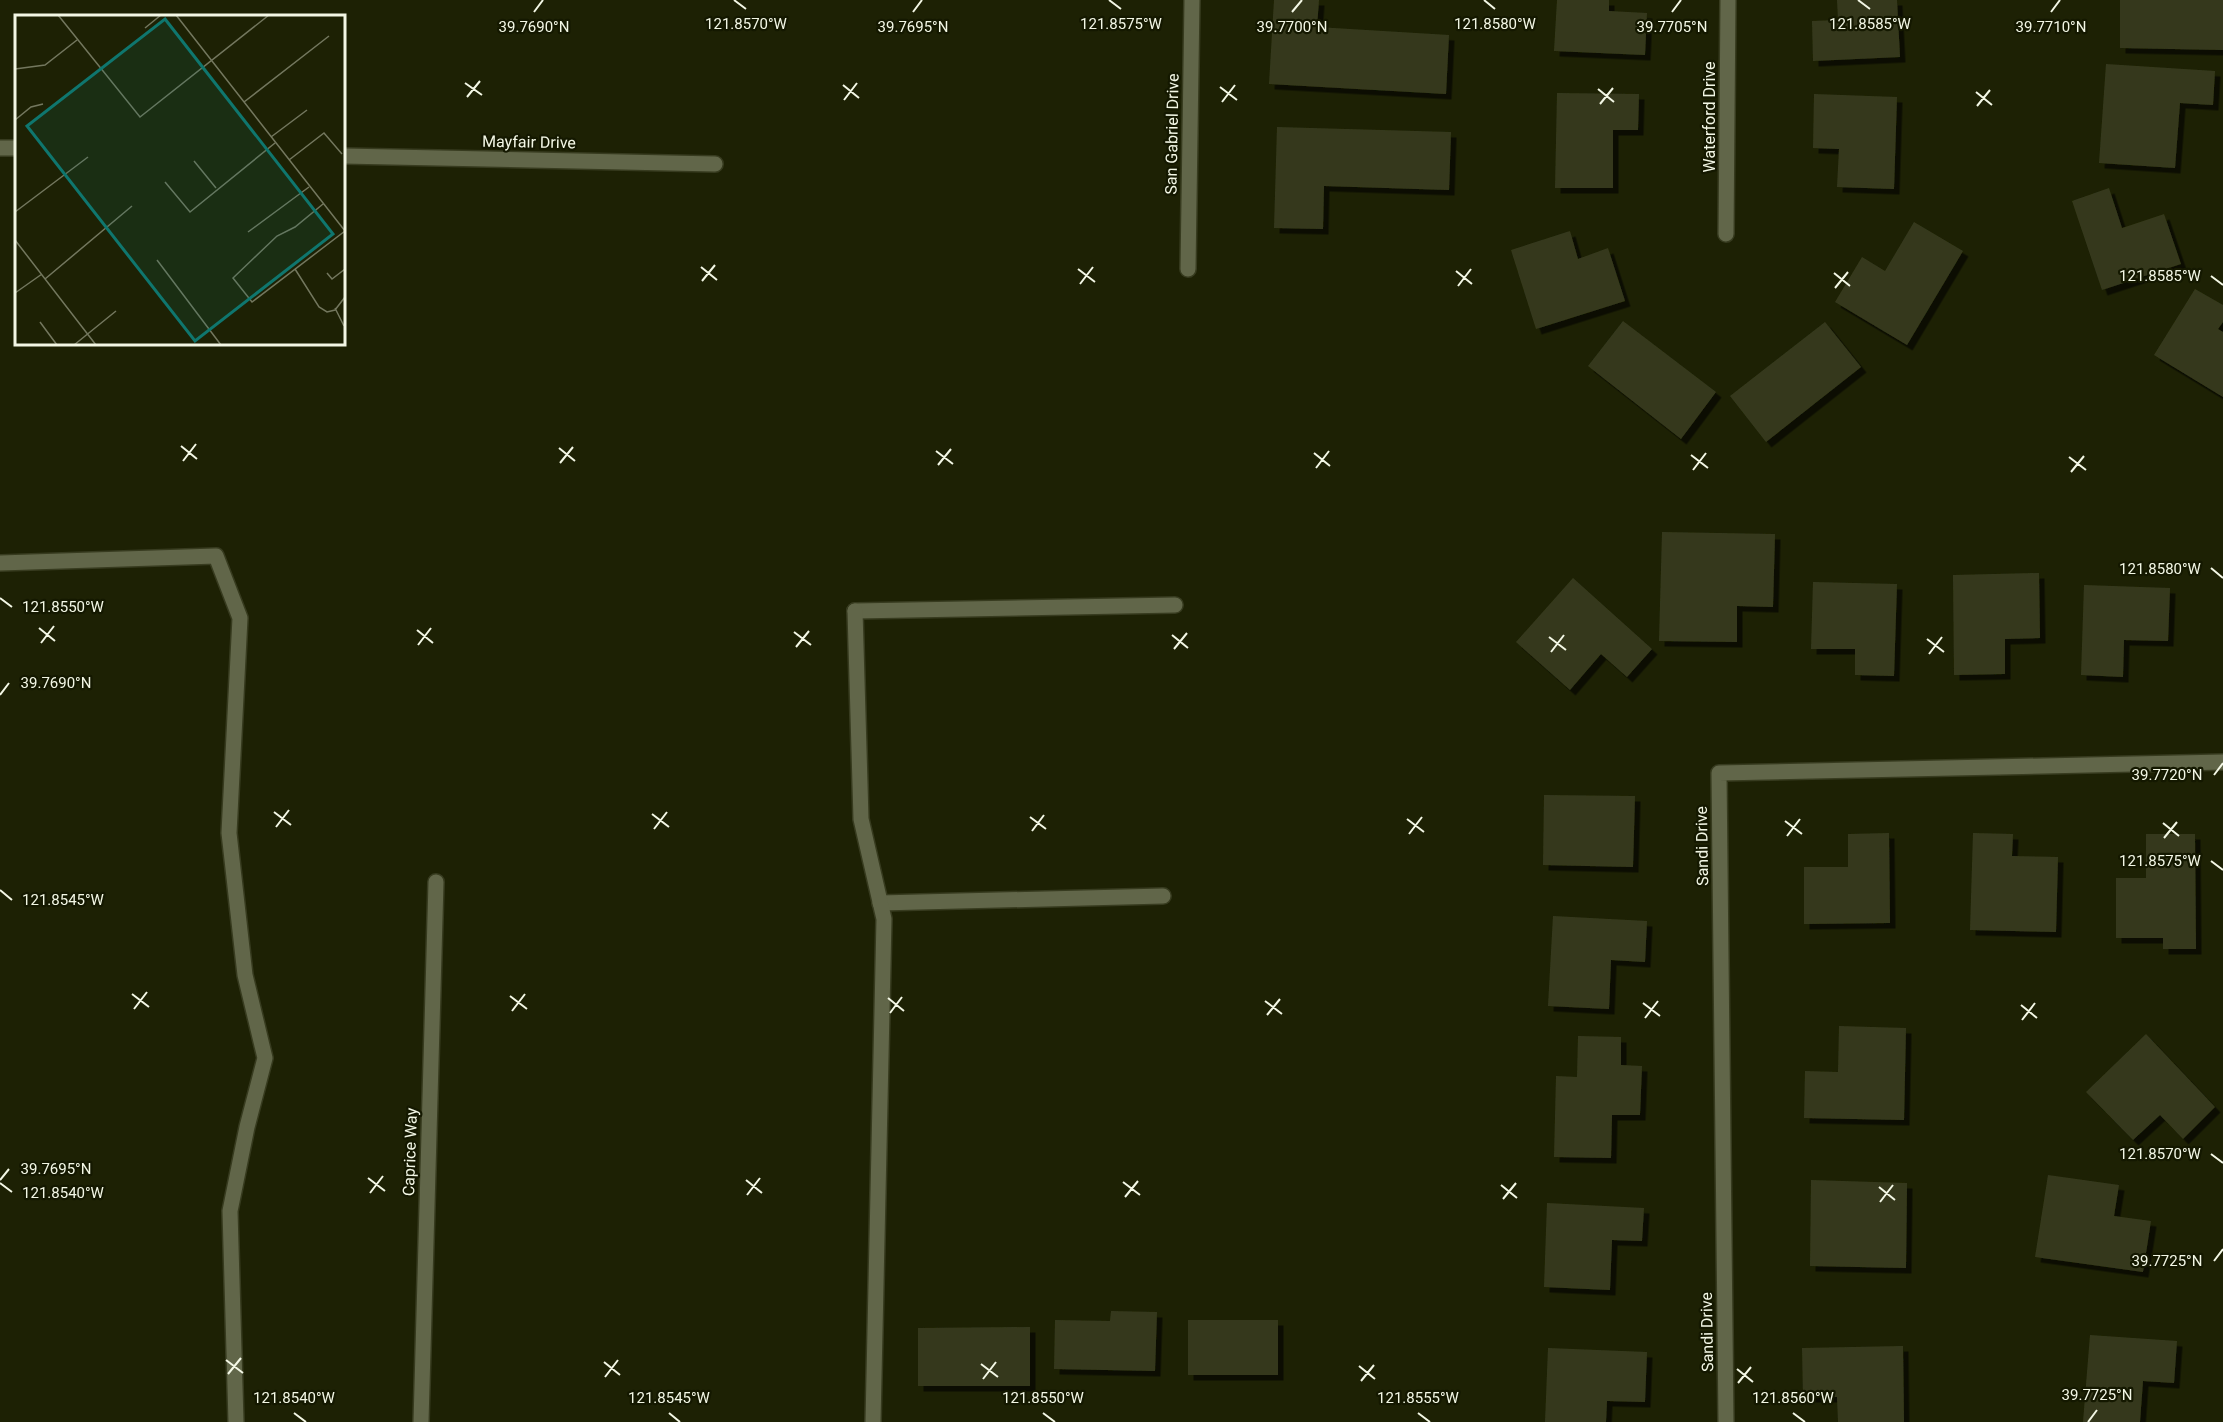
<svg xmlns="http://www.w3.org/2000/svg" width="2223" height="1422" font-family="Roboto,sans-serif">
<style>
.building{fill:#35391c;filter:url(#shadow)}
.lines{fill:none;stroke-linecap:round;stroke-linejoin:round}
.lane-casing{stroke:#373b1f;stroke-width:18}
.street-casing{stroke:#373b1f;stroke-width:18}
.lane{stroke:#616649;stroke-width:15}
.street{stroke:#616649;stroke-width:15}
.ticks{fill:none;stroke:#f3f7e5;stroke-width:2}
.labels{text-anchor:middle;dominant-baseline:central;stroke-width:4.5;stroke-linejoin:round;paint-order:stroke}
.street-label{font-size:16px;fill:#f3f7e5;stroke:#141800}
.inset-road{fill:none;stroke:#73775e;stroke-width:1.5}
.view{fill:#0f766e;fill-opacity:0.15;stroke:#0f766e;stroke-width:3}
.inset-edge{fill:none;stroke:#f3f7e5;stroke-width:3}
.ticks-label{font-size:15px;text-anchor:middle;fill:#f3f7e5;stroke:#141800;stroke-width:4.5;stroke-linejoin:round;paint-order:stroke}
</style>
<defs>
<filter id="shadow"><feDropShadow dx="5.5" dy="5.5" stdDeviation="0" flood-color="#0009"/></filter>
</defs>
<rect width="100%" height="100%" fill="#1d2104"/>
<!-- building -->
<path class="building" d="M1274,0H1319L1317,27L1449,35L1446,94L1269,84Z
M1557,0H1609V11L1647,13L1645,55L1554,51Z
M1837,0H1897L1900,57L1813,61L1812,21L1838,20Z
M2120,0H2223V50L2120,48Z
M2106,64L2215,71L2213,105L2180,103L2175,168L2099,163Z
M1557,93L1639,94L1638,130H1613V188H1555Z
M1814,94L1897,97L1894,189L1837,187L1839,149L1813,148Z
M1277,127L1451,132L1449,190L1324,186L1323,229L1274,228Z
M2109,188L2122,228L2164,214L2181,264L2102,290L2072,201Z
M1914,222L1963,251L1907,345L1835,302L1862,257L1885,271Z
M1570,231L1578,259L1608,248L1625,301L1536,329L1511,250Z
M2195,289L2223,305V322L2218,329L2223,332V397L2154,355Z
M1623,321L1716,392L1681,439L1588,366Z
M1825,322L1861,367L1766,442L1730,396Z
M1662,532L1775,534L1773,607L1737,606V642L1659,641Z
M2039,573L2040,638L2005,639V674L1954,675L1953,575Z
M1573,578L1652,649L1627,677L1601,654L1570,690L1516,642Z
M1813,582L1897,584L1894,676L1855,675V649H1811Z
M2084,585L2170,588L2168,641L2124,640L2123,677L2081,675Z
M1544,795L1635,796L1633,867L1543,865Z
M1889,833L1890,923L1804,924V867H1848V834Z
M1973,833L2013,834L2012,856L2058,857L2056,932L1970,930Z
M2146,834H2195L2196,949H2163V938H2116V878H2146Z
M1553,916L1647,921L1645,962L1611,960L1609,1009L1548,1006Z
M1839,1026L1906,1028L1904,1120L1804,1118L1805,1071L1838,1072Z
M2146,1034L2215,1107L2183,1139L2160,1115L2133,1140L2086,1092Z
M1578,1036L1621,1037V1065L1642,1066L1640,1115H1612L1611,1158L1554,1157L1556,1076L1577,1077Z
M2048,1175L2119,1185L2114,1216L2151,1221L2143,1272L2035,1257Z
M1811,1180L1907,1183L1906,1268L1810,1266Z
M1547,1203L1644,1208L1642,1241L1612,1240L1610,1290L1544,1287Z
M1111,1311L1157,1312L1155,1371L1054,1369L1055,1320L1110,1321Z
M1188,1320H1278V1375H1188Z
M1030,1327V1386H918V1328Z
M2090,1335L2177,1341L2174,1383L2143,1381L2140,1422H2083Z
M1903,1346L1904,1422H1838L1837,1397H1803L1802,1348Z
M1548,1348L1647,1352L1645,1402L1607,1401L1606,1422H1545Z"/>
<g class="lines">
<!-- lane casing -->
<g class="lane-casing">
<path id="lane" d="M0,563L216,556L240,618L229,833L245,975L265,1058L247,1127L230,1211L236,1422
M855,611L1175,605
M880,903L1163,896"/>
</g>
<!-- street casing -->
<g class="street-casing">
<path id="street" d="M0,148H16
M344,156L715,164
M1726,234L1728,0
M1188,269L1192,0
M855,611L861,819L884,919L873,1422
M421,1422L436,882
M1726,1422L1719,773L2223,762"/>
</g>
<!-- lane -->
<use href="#lane" class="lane"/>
<!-- street -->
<use href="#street" class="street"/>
</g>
<!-- ticks -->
<path class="ticks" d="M734,0L746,9M1109,0L1121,9M1484,0L1495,9M1858,0L1870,9M534,12L543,0M913,12L922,0M1292,12L1302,0M1672,12L1681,0M2051,12L2060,0M465,83L482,95M843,85L859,98M1220,87L1237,100M1598,89L1614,102M1976,92L1992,105M467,97L480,81M844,100L857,83M1222,102L1235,85M1600,104L1613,88M1977,106L1990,90M701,267L717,280M1078,269L1095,282M1456,271L1472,284M1834,273L1850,286M2211,276L2223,285M702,281L715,265M1080,284L1093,267M1458,286L1471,269M1835,288L1848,272M181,446L197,459M559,448L575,461M936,451L953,464M1314,453L1330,466M1691,455L1708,468M2069,457L2086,470M183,461L196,444M560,463L573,447M938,465L951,449M1316,468L1329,451M1693,470L1706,453M2071,472L2084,456M2211,568L2223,578M0,598L12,607M39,628L55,641M417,630L433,643M794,632L811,645M1172,635L1188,648M1549,637L1566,650M1927,639L1944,652M41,643L54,626M418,645L431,628M796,647L809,631M1174,649L1187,633M1551,652L1564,635M1929,654L1942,637M0,695L9,683M2214,775L2223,763M274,812L291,825M652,814L669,827M1030,817L1046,829M1407,819L1424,832M1785,821L1802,834M2163,823L2179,836M276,827L289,810M654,829L667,812M1032,831L1044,815M1409,834L1422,817M1787,836L1800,819M2164,838L2177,822M2211,861L2223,870M0,890L12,900M132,994L149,1007M510,996L527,1009M888,998L904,1011M1265,1001L1282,1014M1643,1003L1660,1016M2021,1005L2037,1018M134,1009L147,992M512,1011L525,994M890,1013L902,997M1267,1015L1280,999M1645,1018L1658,1001M2022,1020L2035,1003M2211,1154L2223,1163M368,1178L385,1191M0,1180L9,1169M746,1180L762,1193M1123,1182L1140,1195M0,1183L12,1192M1501,1185L1517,1198M1879,1187L1895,1200M370,1193L383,1176M747,1195L760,1178M1125,1197L1138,1181M1503,1199L1516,1183M1880,1202L1893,1185M2214,1261L2223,1249M226,1360L243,1373M604,1362L620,1375M981,1364L998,1377M1359,1366L1375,1379M1737,1369L1753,1382M228,1374L241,1358M605,1377L618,1360M983,1379L996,1362M1361,1381L1374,1365M1738,1383L1751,1367M294,1413L306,1422M669,1413L680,1422M1043,1413L1055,1422M1418,1413L1430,1422M1793,1413L1805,1422M2088,1422L2097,1410"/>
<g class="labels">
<!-- street labels -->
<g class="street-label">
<text transform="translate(1709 117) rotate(-90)">Waterford Drive</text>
<text transform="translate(1172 134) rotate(-89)">San Gabriel Drive</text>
<text transform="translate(529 142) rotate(1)">Mayfair Drive</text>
<text transform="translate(1702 846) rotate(-91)">Sandi Drive</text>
<text transform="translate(410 1152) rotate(-88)">Caprice Way</text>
<text transform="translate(1707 1332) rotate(-91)">Sandi Drive</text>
</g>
</g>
<!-- overview -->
<g transform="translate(15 15)">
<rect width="330" height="330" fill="#1d2104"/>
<path class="inset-road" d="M43,0L125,102L254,0M161,0L330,216M130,13L146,0M0,54L30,50L62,25M229,87L314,21M0,105L16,92L28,89M256,122L292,95M274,145L309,118L327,139M179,146L201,173M150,167L175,197L260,128M308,189L280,212L262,221L218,263L237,287L330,216M0,197L73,142M233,217L294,172M0,225L81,330M142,245L206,330M280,254L304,292L312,297L320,295L330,282M312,258L317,264L330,254M30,264L117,191M0,278L27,259M320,293L329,311M25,307L42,330M59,330L101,296"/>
<path class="view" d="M150,4L318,219L180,326L12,111Z"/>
<rect width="330" height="330" class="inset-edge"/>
</g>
<g class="ticks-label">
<text x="746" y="29">121.8570°W</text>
<text x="1121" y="29">121.8575°W</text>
<text x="1495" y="29">121.8580°W</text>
<text x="1870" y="29">121.8585°W</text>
<text x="1292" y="32">39.7700°N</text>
<text x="1672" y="32">39.7705°N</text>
<text x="2051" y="32">39.7710°N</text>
<text x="534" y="32">39.7690°N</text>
<text x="913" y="32">39.7695°N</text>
<text x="2160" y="281">121.8585°W</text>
<text x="2160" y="574">121.8580°W</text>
<text x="63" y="612">121.8550°W</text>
<text x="56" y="688">39.7690°N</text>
<text x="2167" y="780">39.7720°N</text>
<text x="2160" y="866">121.8575°W</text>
<text x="63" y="905">121.8545°W</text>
<text x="2160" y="1159">121.8570°W</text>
<text x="56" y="1174">39.7695°N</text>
<text x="63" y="1198">121.8540°W</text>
<text x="2167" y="1266">39.7725°N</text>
<text x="2097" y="1400">39.7725°N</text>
<text x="294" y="1403">121.8540°W</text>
<text x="669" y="1403">121.8545°W</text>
<text x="1043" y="1403">121.8550°W</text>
<text x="1418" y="1403">121.8555°W</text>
<text x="1793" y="1403">121.8560°W</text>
</g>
</svg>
